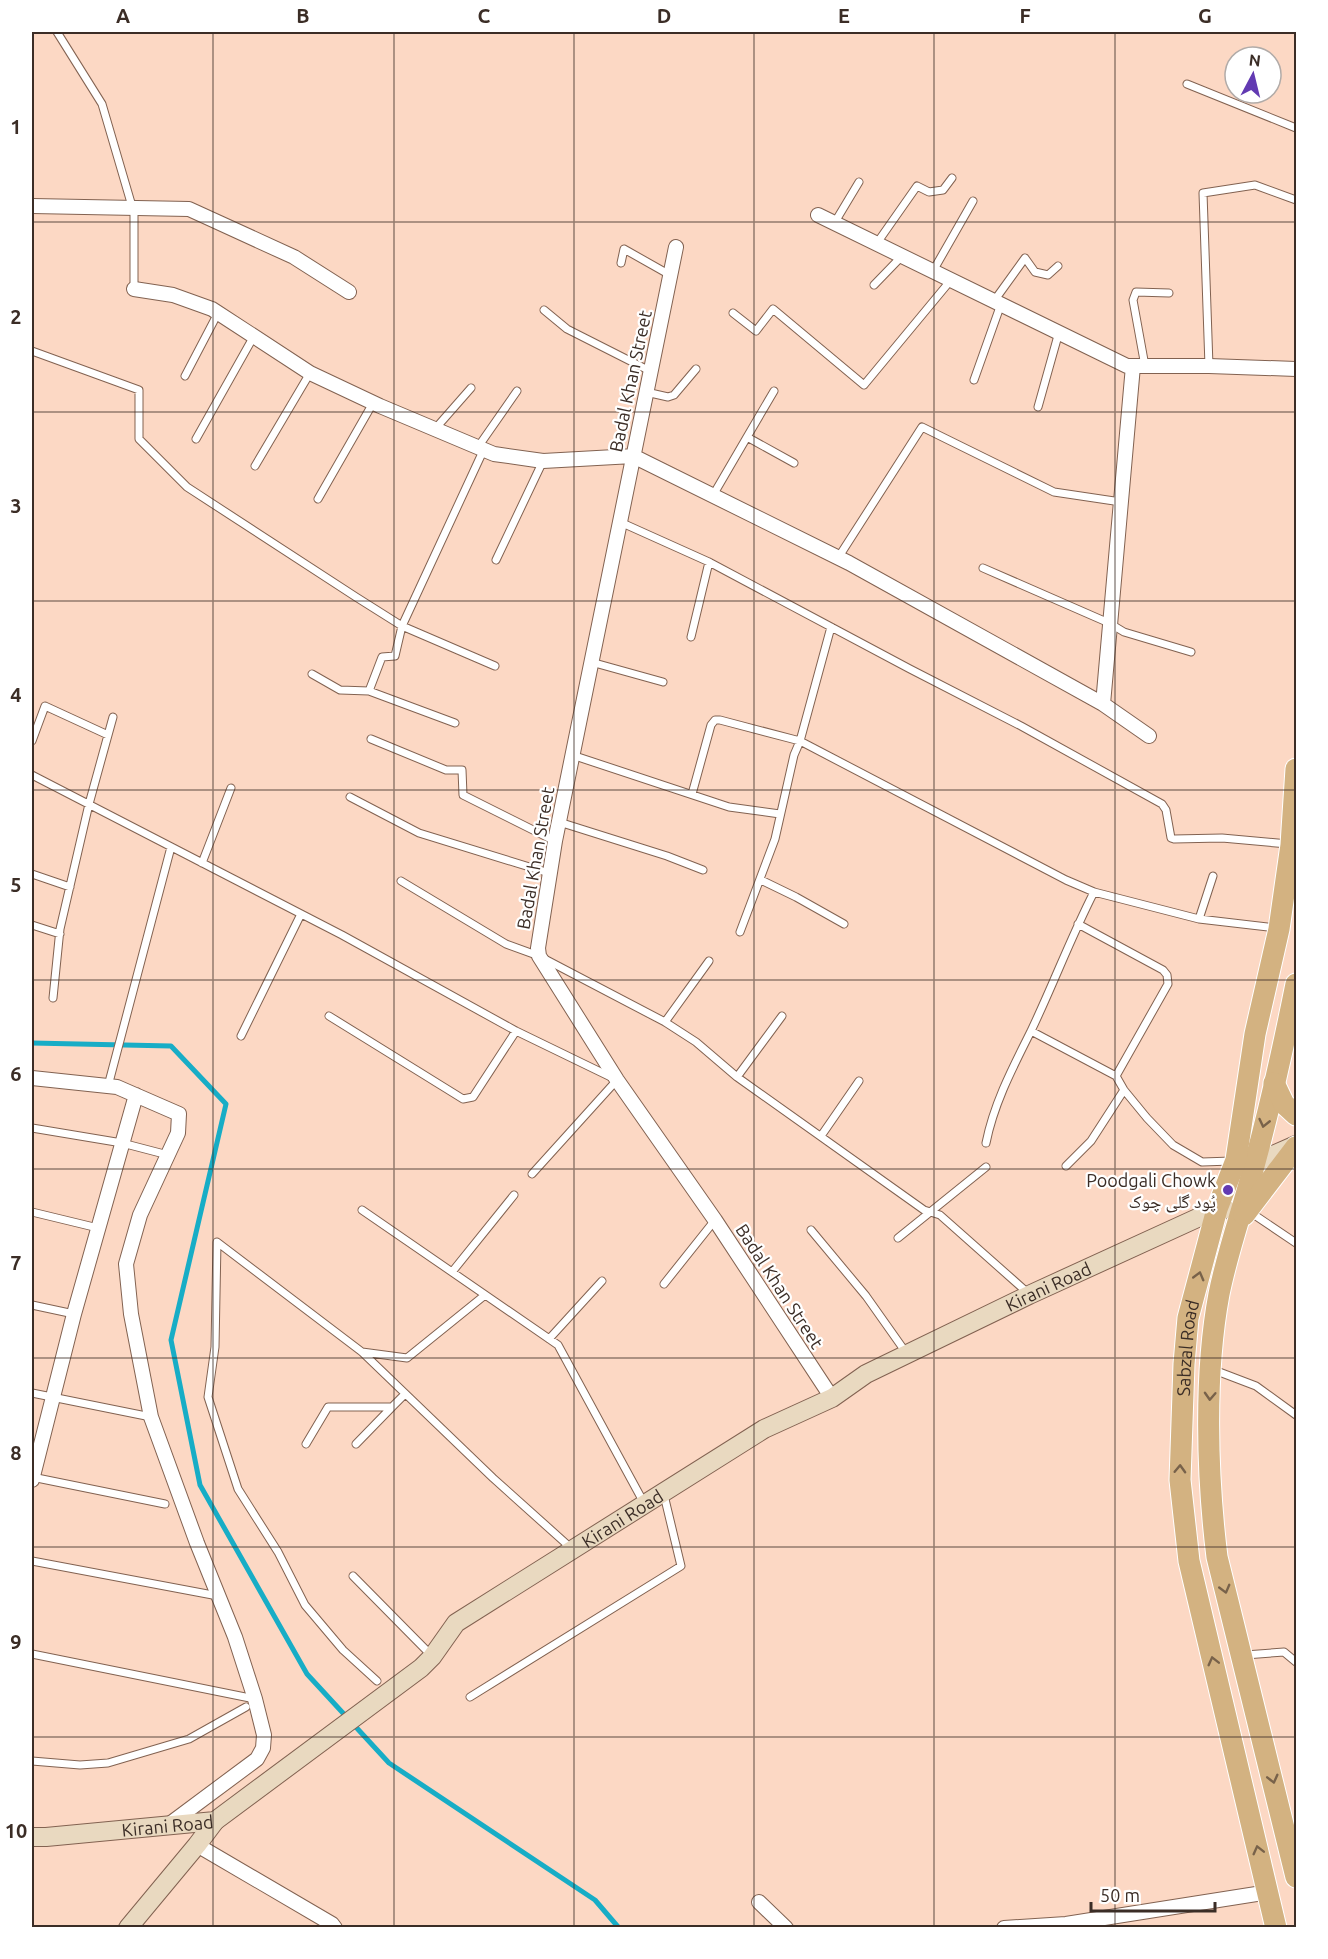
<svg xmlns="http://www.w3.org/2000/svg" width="1328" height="1959" font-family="Ubuntu,'Noto Naskh Arabic',sans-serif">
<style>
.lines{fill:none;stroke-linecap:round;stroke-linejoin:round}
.stream{stroke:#17adc6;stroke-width:5}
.lane-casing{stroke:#826251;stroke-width:9}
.street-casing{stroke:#826251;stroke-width:16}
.secondary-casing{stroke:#826251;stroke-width:20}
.primary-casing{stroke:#fff;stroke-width:23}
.lane{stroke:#fff;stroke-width:7}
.street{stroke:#fff;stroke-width:14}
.secondary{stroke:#e9d9c0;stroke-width:18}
.primary{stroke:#d3b281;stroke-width:21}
.oneway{stroke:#78624a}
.grid{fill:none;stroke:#3b2d26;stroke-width:1.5;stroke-opacity:0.55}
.poi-dot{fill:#623ab2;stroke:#fff;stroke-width:2}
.labels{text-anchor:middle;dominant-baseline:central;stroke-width:4.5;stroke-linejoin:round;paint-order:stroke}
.street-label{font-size:18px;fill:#3b2d26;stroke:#fff}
.poi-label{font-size:18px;fill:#3b2d26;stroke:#fff;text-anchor:end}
.neatline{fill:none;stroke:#3b2d26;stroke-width:2}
.grid-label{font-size:20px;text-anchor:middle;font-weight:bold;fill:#3b2d26}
</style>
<rect width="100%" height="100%" fill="#fcd8c4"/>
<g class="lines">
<!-- stream -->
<path class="stream" d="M32,1043L171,1046L226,1104L171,1340L200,1485L307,1674L389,1763L595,1900L619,1928"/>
<!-- lane casing -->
<g class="lane-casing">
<path id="lane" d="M57,32L102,104L134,213V289
M1187,84L1296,128
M835,222L859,182
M877,243L917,186L929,192L943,190L952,178
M621,263L624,249L670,275
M933,271L973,201
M874,285L902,256
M994,301L1025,258L1035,272L1048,275L1058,266
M544,310L567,329L650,371
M733,313L756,331L773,309L864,385L951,280
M32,351L139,390V439L187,487L356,597L402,626L495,666
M1145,366L1133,300L1136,292L1169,293
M1209,366L1203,193L1255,185L1296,200
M185,376L218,313
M974,380L1001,304
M646,392L668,397L674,395L696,369
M1038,407L1059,332
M435,429L471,388
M747,437L774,391
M196,439L254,336
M478,447L517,391
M255,466L310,373
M712,497L747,437L794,463
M318,499L373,403
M620,522L709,562L910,669L1021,726L1162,804L1166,810L1171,838L1174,839L1222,838L1288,844
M838,558L922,427L1054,492L1121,502
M496,560L543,461
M983,568L1109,623L1124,632L1191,652
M691,637L709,562
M591,662L663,682
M312,674L340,690L369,691L455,723
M369,691L382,657L395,656L402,626L484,449
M371,739L446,770H462L463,795L555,841
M32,741L45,706L108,735
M572,755L729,807L780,814
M32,775L342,935L516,1031L617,1080L532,1174
M692,794L711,725L715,720H720L800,741L1066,880L1094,892L1199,919L1276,928
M350,797L419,833L549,873
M559,822L667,856L703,870
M202,863L231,788
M32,874L70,887
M761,880L796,897L844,924
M401,881L506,944L539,956L665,1022L696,1042L737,1077L924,1210L940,1215L1028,1293
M1199,919L1213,876
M1078,924L1163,970L1167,975L1168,984L1116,1076
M32,925L60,934
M740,932L775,839L794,755L800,741L831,627
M53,998L60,929L89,804L113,717
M329,1016L463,1099L473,1097L516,1031
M665,1022L709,961
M1031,1031L1116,1076L1124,1090L1147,1118L1173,1145L1202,1162L1232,1161
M241,1036L301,914
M737,1077L782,1016
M108,1086L171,847
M32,1128L122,1143L168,1155
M821,1136L859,1081
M986,1143C994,1103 1013,1067 1031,1031C1053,985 1071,937 1094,892
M1066,1166L1091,1141L1124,1090
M362,1210L558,1345L644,1503
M32,1212L98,1228
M1250,1212L1296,1243
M811,1230L866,1296L907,1354
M898,1238L986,1167
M452,1272L514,1195
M664,1284L715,1220
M32,1305L74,1314
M549,1339L602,1281
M362,1352L407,1358L485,1295
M1214,1370L1256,1386L1296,1415
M32,1393L151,1417
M306,1444L328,1407H392L405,1394
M356,1444L392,1407
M32,1477L165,1504
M32,1561L218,1596
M353,1576L431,1655
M32,1654L255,1699
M1245,1655L1284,1652L1296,1662
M377,1681L343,1650L305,1605L278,1552L238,1489L208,1397L215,1347L217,1242L362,1352L493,1478L571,1548
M470,1697L681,1566L664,1495
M32,1761L80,1765L108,1763L189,1739L246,1707"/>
</g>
<!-- street casing -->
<g class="street-casing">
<path id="street" d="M32,206L189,209L294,257L349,292
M818,215L1127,366H1209L1296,369
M676,247L555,841L538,948L539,956L617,1080L715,1220L832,1398
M134,289L173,295L212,309L310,373L380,406L494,454L543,461L633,456L849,563L1103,704L1149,736
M1103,704L1133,366
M32,1078L117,1087L179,1114L178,1133L140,1215L126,1264L131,1314L151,1417L197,1543L235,1637L255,1699L264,1735L263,1748L257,1759L167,1826
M32,1480L74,1314L136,1095
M197,1845L332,1924L335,1928
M759,1902L786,1928
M1004,1928L1066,1924L1269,1892"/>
</g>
<!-- secondary casing -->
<g class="secondary-casing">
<g id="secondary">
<path d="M1255,1163L1296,1145"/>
<path id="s1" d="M32,1837H46L215,1821L421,1668L432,1657L456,1623L764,1429L832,1398L866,1374L1029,1295L1217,1209H1226"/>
<path d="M128,1928L197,1845L215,1821"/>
</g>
</g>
<!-- primary casing -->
<g class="primary-casing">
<g id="primary">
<path d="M1296,984C1284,1044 1271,1103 1255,1162C1244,1206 1228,1249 1219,1294C1204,1374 1207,1476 1217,1557L1296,1877"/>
<path d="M1274,1083L1284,1104L1296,1115"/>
<path d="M1244,1215L1296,1147"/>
<path id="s2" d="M1276,1928L1189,1561L1180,1480L1184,1364L1188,1318L1217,1209L1236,1160L1255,1034L1279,929L1291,845L1296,769"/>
</g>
</g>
<!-- lane -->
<use href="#lane" class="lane"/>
<!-- street -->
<use href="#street" class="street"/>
<!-- secondary -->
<use href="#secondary" class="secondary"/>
<!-- primary -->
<use href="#primary" class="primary"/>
</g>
<!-- one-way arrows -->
<defs><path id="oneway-chevron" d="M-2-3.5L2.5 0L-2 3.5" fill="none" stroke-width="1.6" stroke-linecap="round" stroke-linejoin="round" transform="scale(1.5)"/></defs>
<g class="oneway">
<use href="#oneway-chevron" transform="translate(1264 1123) rotate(103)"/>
<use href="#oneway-chevron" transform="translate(1199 1276) rotate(-75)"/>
<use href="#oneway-chevron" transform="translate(1210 1396) rotate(93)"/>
<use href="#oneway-chevron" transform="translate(1180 1469) rotate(-88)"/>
<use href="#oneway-chevron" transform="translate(1225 1589) rotate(75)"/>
<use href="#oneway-chevron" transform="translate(1213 1661) rotate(-104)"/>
<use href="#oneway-chevron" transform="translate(1273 1779) rotate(76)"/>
<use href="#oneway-chevron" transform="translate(1258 1850) rotate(-104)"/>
</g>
<!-- grid -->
<path class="grid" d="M213,32V1928M394,32V1928M574,32V1928M754,32V1928M934,32V1928M1115,32V1928M32,222H1296M32,412H1296M32,601H1296M32,790H1296M32,980H1296M32,1169H1296M32,1358H1296M32,1547H1296M32,1737H1296"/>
<!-- markers -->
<circle class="poi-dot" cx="1228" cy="1190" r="6"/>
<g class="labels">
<!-- street labels -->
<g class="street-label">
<text transform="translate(630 381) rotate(-78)">Badal Khan Street</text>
<text transform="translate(535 858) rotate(-80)">Badal Khan Street</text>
<text transform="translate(780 1286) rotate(57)">Badal Khan Street</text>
<text stroke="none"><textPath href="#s1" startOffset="1180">Kirani Road</textPath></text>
<text stroke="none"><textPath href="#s2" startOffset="591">Sabzal Road</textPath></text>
<text stroke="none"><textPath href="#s1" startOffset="694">Kirani Road</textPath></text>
<text stroke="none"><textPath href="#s1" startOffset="136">Kirani Road</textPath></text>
</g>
<!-- poi labels -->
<g class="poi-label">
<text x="1216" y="1180">Poodgali Chowk<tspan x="1216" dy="21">پُود گلی چوک</tspan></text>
</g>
</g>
<!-- border -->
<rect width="1328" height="1959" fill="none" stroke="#ffffff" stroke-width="66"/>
<!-- north arrow -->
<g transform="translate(1253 75) rotate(7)"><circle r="28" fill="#ffffff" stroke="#b1aba8" stroke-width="1.5"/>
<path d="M0-4.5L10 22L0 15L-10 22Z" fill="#623ab2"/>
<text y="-9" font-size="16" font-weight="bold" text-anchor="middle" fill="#3b2d26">N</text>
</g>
<!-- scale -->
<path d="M1091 1902v9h124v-9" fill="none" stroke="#3b2d26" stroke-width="3"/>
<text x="1100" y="1902" font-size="18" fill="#3b2d26" stroke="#ffffff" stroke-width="4.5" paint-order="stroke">50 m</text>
<rect x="33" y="33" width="1262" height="1893" class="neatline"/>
<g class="grid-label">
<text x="123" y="23">A</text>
<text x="303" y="23">B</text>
<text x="484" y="23">C</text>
<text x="664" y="23">D</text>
<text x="844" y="23">E</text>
<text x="1025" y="23">F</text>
<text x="1205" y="23">G</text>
<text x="16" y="134">1</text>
<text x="16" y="324">2</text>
<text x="16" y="513">3</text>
<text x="16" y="702">4</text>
<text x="16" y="892">5</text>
<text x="16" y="1081">6</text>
<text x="16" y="1270">7</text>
<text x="16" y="1460">8</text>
<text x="16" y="1649">9</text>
<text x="16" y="1838">10</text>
</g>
</svg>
